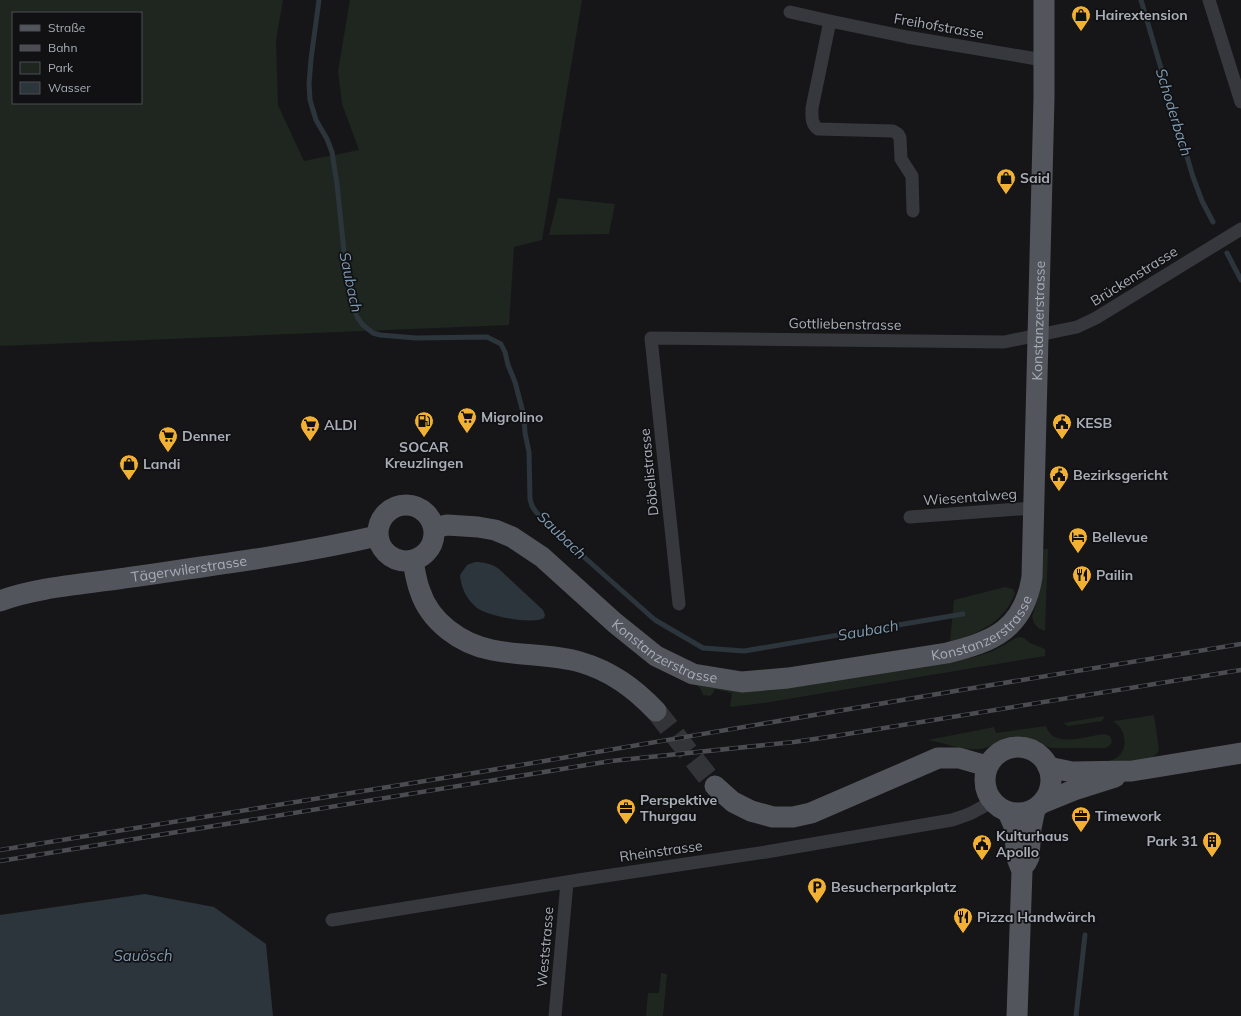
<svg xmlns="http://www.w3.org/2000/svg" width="1241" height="1016" font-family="Mulish,sans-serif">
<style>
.green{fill:#1e261f;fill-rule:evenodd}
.water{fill:#2c353c}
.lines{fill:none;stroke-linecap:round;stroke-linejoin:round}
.stream{stroke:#2c353c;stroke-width:5}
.primary-tunnel{stroke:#333438;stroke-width:21;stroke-dasharray:21 10;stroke-linecap:butt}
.street{stroke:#37383d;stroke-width:13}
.primary{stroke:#53555c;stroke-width:21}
.rail-casing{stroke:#4a4c52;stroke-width:4.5}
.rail{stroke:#111113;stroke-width:3;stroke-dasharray:9;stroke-linecap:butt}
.labels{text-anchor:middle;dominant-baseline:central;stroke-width:3.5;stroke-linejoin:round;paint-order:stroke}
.poi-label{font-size:14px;font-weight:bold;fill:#a8adb8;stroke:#111113;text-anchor:start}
.street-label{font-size:14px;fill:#a8adb8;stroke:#111113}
.water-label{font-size:15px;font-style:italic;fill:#7f9bb3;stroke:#111113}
</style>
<rect width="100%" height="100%" fill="#161618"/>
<!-- green -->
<path class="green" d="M0,0H283L276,40L278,105L304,161L359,150L342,104L338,71L350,0H582L542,240L514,247L509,325L0,346ZM13,13H141V103H13Z
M558,198L615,204L609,234L549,235Z
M1042,549H1048L1045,631L1038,628L1034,623L1032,617L1038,598Z
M1005,587L1013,589L1015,593C1004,623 979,633 950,642L954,600Z
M1019,637L1024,638L1030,643L1045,649V656L764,703L730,707L732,693L715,689L713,693L710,696L703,695L700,688L697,685L786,686L975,657L993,651L1014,639Z
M1154,715L1159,750L1157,754L1148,760L1093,764C1099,763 1108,762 1114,759C1129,752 1127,730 1114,722V721Z
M1105,716L1102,721L1068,726L1063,723Z
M1046,726C1054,750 1088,735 1105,734L1110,736L1112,742L1109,746L1106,748H1054C1043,747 1033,741 1022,739C1007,737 994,747 980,749C963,751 945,743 928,740L994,727L996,733Z
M661,973L667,974L663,1016H646L648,993H659Z"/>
<!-- water -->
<path class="water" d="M475,562C484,562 492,564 499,569L543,610L545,615L544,618C532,625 488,616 477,608C467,600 461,588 460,575L467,565Z
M145,894L214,907L266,944L273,1016H0V915Z"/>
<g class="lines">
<!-- stream -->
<path class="stream" d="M319,0L311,59L309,84L310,100L316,120L327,139L332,152L337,184L346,271L353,306L357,317L363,325L373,333L380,335L416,338L487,337L501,344L505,352L508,365L515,382L524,416L525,433L529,452L530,499L532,506L536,512L557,533L655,620L703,648L744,651L963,614
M1141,0L1193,177L1202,201L1213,222
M1227,253L1241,280
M1076,1016L1085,935"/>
<!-- primary-tunnel -->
<path class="primary-tunnel" d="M656,711L715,786"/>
<!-- street -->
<path class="street" d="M1209,0L1241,102
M790,12L830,21
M913,211L912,176L901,159L900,138L898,134L893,131L818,129C811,124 812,117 812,108L830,21L907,37L1043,60
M910,517L1033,508
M679,604L651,338L1004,342L1077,327L1096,318L1241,229
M332,920L585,879L766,852L952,820C968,815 978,811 991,801
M555,1016L567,882"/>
<!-- primary -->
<g class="primary">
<circle cx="406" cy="533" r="28"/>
<path id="s1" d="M434,528L447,525L478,527L495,530L512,537L542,557L615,623L656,656L693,674L742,682L788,678L947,653C993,642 1024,629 1032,577L1044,98V0"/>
<path d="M413,561C415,571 416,581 420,591C430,622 461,644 492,650C521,656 552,654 580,662C611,671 634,688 656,711"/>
<path id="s2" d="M0,601C36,587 87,584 125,578C209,566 295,555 377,536"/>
<circle cx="1018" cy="780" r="33"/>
<path d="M1048,767L1072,772L1132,771L1241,753"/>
<path d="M715,786L733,802L751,811L773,817H793L811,813L938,758H959L987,766"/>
<path d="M1042,803L1074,790L1115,777"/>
<path d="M1008,812L1014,826L1017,858L1022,871L1017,1016"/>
<path d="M1026,863L1029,857L1031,828L1035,809"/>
</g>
<!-- rail casing -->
<g class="rail-casing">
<path id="rail" d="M0,850L468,774L961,690L1241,644
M0,861L611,761L794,742L835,736L1241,670"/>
</g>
<!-- rail -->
<use href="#rail" class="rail"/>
</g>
<!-- icons -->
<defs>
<g id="shop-pin" transform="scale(1)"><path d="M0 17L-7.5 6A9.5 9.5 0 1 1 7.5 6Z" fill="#f2b134" stroke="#111113"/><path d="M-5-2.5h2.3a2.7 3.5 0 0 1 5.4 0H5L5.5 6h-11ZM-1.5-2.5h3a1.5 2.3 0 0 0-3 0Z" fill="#111"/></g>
<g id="supermarket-pin" transform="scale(1)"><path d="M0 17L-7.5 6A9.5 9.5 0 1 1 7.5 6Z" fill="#f2b134" stroke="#111113"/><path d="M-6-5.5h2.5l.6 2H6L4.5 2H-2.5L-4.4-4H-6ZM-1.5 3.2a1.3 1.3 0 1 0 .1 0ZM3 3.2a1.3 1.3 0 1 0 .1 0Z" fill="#111"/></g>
<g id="fuel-pin" transform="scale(1)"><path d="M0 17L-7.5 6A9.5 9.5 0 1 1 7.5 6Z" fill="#f2b134" stroke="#111113"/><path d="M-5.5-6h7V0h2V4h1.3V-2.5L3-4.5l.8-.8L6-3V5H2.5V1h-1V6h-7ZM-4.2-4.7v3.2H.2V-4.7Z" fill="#111"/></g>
<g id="civic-pin" transform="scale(1)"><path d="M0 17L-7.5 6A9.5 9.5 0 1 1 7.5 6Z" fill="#f2b134" stroke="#111113"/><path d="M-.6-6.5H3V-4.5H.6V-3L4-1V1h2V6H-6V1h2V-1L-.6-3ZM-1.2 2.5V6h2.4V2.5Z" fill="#111"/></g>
<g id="hotel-pin" transform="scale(1)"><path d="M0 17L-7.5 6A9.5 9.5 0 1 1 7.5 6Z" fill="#f2b134" stroke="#111113"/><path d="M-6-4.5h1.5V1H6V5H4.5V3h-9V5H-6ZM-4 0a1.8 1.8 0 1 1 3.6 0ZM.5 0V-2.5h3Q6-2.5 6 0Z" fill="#111"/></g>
<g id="restaurant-pin" transform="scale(1)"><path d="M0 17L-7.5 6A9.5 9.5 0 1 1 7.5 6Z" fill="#f2b134" stroke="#111113"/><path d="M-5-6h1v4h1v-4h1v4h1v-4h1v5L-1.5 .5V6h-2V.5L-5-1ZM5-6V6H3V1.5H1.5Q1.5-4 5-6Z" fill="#111"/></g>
<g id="office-pin" transform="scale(1)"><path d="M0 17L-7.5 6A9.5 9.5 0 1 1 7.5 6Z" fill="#f2b134" stroke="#111113"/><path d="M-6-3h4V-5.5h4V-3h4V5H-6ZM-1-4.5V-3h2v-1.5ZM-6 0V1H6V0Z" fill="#111"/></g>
<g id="building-pin" transform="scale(1)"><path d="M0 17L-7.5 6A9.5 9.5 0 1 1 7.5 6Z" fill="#f2b134" stroke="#111113"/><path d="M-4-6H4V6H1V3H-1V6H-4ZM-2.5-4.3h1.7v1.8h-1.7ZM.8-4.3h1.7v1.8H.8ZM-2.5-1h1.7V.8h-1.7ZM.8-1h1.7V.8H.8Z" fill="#111"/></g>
<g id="parking-pin" transform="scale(1)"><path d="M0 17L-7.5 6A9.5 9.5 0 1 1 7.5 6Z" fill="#f2b134" stroke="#111113"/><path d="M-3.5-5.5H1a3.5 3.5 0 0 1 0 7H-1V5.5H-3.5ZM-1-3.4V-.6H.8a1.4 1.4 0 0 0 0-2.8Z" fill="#111"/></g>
</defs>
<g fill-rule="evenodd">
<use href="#shop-pin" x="1081" y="15"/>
<use href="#shop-pin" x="1006" y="178"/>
<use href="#supermarket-pin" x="467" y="417"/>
<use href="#fuel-pin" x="424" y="421"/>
<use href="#civic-pin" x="1062" y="423"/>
<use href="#supermarket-pin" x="310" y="425"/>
<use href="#supermarket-pin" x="168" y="436"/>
<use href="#shop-pin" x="129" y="464"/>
<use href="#civic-pin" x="1059" y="475"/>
<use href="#hotel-pin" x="1078" y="537"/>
<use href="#restaurant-pin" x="1082" y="575"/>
<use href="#office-pin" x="626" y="808"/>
<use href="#office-pin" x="1081" y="816"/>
<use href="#building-pin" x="1212" y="841"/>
<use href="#civic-pin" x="982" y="844"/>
<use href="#parking-pin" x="817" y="887"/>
<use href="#restaurant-pin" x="963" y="917"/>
</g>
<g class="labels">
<!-- poi labels -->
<g class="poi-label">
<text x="1095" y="15">Hairextension</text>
<text x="1020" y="178">Said</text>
<text x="481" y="417">Migrolino</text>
<text x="1076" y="423">KESB</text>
<text x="324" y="425">ALDI</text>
<text x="182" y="436">Denner</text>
<text x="424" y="447" text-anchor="middle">SOCAR<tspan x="424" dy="16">Kreuzlingen</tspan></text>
<text x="143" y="464">Landi</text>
<text x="1073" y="475">Bezirksgericht</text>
<text x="1092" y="537">Bellevue</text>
<text x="1096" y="575">Pailin</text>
<text x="640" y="800">Perspektive<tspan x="640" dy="16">Thurgau</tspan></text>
<text x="1095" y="816">Timework</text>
<text x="996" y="836">Kulturhaus<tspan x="996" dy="16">Apollo</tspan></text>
<text x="1198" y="841" text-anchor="end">Park 31</text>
<text x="831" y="887">Besucherparkplatz</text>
<text x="977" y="917">Pizza Handwärch</text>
</g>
<!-- street labels -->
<g class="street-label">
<text transform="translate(939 26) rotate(10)">Freihofstrasse</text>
<text transform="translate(1134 276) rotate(-32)">Brückenstrasse</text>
<text stroke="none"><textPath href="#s1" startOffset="945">Konstanzerstrasse</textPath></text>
<text transform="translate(845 324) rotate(1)">Gottliebenstrasse</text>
<text transform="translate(649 472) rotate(-96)">Döbelistrasse</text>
<text transform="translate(970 497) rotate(-4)">Wiesentalweg</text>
<text stroke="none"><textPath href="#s2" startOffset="192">Tägerwilerstrasse</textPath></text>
<text stroke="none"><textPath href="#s1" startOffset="609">Konstanzerstrasse</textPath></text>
<text stroke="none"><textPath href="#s1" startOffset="273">Konstanzerstrasse</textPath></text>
<text transform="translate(661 851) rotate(-8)">Rheinstrasse</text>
<text transform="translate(545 947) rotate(-85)">Weststrasse</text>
</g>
<!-- water labels -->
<g class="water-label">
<text transform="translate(1174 112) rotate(73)">Schoderbach</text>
<text transform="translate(351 282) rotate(78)">Saubach</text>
<text transform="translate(562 535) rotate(44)">Saubach</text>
<text transform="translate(868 630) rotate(-10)">Saubach</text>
<text x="143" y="955">Sauösch</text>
</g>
</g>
<!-- legend -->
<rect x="12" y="12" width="130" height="92" fill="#111113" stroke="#4d4f55"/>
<rect x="20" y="25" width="20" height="6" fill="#53555c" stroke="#4d4f55"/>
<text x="48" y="32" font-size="12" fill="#a8adb8">Straße</text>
<rect x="20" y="45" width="20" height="6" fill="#4a4c52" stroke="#4d4f55"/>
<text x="48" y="52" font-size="12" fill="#a8adb8">Bahn</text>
<rect x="20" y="62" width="20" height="12" fill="#1e261f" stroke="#4d4f55"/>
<text x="48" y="72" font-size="12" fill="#a8adb8">Park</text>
<rect x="20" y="82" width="20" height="12" fill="#2c353c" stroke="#4d4f55"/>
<text x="48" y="92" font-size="12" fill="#a8adb8">Wasser</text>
</svg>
